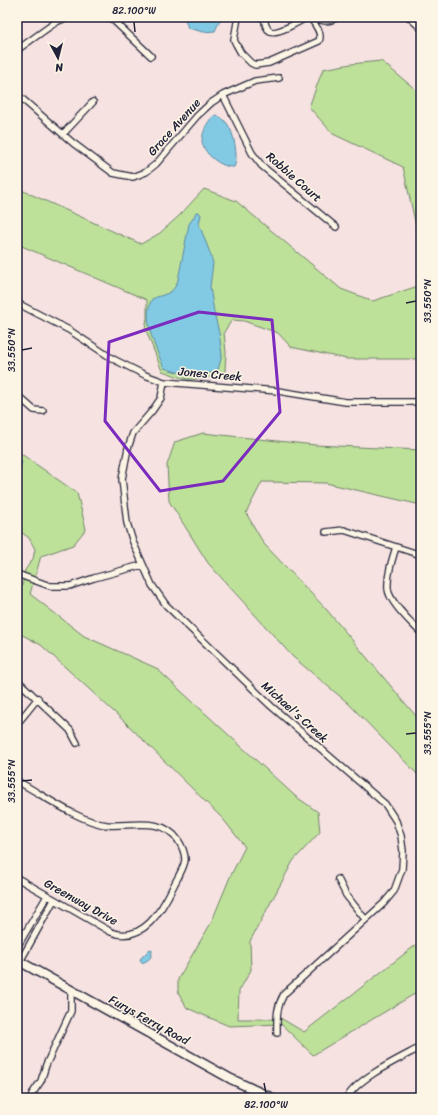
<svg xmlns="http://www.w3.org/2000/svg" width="438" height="1115" font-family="Sriracha,sans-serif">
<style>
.green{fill:#bee19a;stroke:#70826a}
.water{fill:#82cae3;stroke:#5c87a0}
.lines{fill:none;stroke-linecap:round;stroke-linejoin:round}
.minor-casing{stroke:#22223b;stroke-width:8}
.secondary-casing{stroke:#22223b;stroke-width:11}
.minor{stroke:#fcf5e5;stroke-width:5.5}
.secondary{stroke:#fcf5e5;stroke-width:8}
.marked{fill:none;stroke:#7b2cbf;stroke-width:3;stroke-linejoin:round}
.ticks{fill:none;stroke:#22223b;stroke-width:1.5}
.labels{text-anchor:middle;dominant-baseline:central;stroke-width:3;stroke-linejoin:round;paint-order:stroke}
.street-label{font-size:12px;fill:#22223b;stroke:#fcf5e5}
.neatline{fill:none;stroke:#22223b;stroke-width:1.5}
.ticks-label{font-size:10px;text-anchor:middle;fill:#22223b}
</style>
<rect width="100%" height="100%" fill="#f6e2e0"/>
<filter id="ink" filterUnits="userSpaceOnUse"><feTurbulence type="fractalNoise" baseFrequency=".025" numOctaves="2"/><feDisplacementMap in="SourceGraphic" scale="8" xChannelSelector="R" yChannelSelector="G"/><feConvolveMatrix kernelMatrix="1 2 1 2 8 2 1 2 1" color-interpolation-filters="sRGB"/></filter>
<g filter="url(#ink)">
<!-- green -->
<path class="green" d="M381,61L421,94V249L403,167L333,134L309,107L323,69L351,64Z
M17,188L141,244L160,233L180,215L204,189L236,201L341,289L373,301L421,285V359H347L291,347L278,333L244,321L232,320L224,332L226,352L225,371C216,377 198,380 187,379C179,378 170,373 162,371L145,328L147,318V300L17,244Z
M203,433L315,445L421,450V505L326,483L262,482L246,513L264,544L326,609L421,722V778L348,703L293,657L208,563L169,501L167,465L175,442Z
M17,451L77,493L86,529L73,545L41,556L30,594L84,636L156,668L295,796L318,812L320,832L293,861L250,941L251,970L239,991L238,1019H282L304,1032L421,941V990L313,1055L281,1024L229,1026L187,1008L178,992V979L211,923L230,877L245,847L223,819L125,722L41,645L17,632V587L22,586L25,570L33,559L35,549L29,538L17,529Z"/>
<!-- water -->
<path class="water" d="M184,17H220V20L215,31L203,32L188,28Z
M216,115C221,117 225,120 228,125C234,133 239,158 234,167C222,168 203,154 202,141C202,136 204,131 206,126C209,121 211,117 216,115Z
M196,212H199L201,215L199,224L210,253L213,263L210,287L214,312L219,333L222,355L218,370C201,378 181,374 164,368C156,348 141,320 152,299C166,293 173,295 178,280L189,224L194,217Z
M17,456L22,462L17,477Z
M150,949L152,950C152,958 149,960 142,963L140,959Z"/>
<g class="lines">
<!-- minor casing -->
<g class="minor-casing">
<path id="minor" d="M107,17L111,18L151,56
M238,17L234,40L236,44L241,53L251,63L255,65L269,63L319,41C323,33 314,24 310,17
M264,17C265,22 265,28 270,31C276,35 301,21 307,17
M311,17C319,21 330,23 337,17
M409,17L421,28
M17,50L56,22L68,17
M17,92L20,97L73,143L113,173L133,177L146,172L156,164L197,116L211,103L223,95L255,81L279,78
M223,95L252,153L262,166L336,227
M63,134L93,102
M17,303L69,330L113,359L145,375L164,382L278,391L346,402H421
M164,382L161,398L152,411L133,433L128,448L122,479L127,523L133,542L152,585L166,605L271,706L385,804L396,821L401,836L403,851L402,869L394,891L384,903L284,994C276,1008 277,1017 277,1033
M17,395L34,410L43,411
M326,532L344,530L421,555
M396,547C392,560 387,575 388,589C389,602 412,623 421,633
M17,574L50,586H70L94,578L142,565
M17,680L70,730L77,743
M17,724L38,698
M17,781C42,794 79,822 107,825C131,827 162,816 178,840C182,846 185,853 185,860C184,868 178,877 174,885C162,910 143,944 111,932L17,878
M338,879L346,895L365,919
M17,947L47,896
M17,967L54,900
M31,1098L32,1094L41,1081L46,1065L71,1011V990
M347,1098C357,1078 401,1058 421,1047"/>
</g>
<!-- secondary casing -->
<g class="secondary-casing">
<path id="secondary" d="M17,960L231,1079L272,1098"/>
</g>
<!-- minor -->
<use href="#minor" class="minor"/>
<!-- secondary -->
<use href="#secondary" class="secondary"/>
</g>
</g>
<!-- marked area -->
<path class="marked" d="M199,312L272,320L280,412L223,481L160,491L105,421L109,342Z"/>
<!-- ticks -->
<path class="ticks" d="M134,22L135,32M406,303L416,301M22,350L32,348M406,734L416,733M22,781L32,780M264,1083L266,1093"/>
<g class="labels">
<!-- street labels -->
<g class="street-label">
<text transform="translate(174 127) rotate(-48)">Grace Avenue</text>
<text transform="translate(294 177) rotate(41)">Robbie Court</text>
<text transform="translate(210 374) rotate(5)">Jones Creek</text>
<text transform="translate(295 712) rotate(42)">Michael's Creek</text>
<text transform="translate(81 902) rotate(29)">Greenway Drive</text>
<text transform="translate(149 1020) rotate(29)">Furys Ferry Road</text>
</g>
</g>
<!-- margin -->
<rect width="438" height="1115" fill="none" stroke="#fcf5e5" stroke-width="44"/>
<!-- north arrow -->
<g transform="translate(58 58) rotate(173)" stroke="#fcf5e5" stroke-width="3" paint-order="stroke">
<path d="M0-3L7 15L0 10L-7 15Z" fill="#22223b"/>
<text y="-6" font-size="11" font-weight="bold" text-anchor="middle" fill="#22223b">N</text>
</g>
<rect x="22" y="22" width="394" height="1071" class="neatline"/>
<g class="ticks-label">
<text x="134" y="14">82.100°W</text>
<text transform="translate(427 301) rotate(-90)" y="4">33.550°N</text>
<text transform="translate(11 350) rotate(-90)" y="4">33.550°N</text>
<text transform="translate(427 733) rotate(-90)" y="4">33.555°N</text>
<text transform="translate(11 781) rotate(-90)" y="4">33.555°N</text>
<text x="266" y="1108">82.100°W</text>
</g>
</svg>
